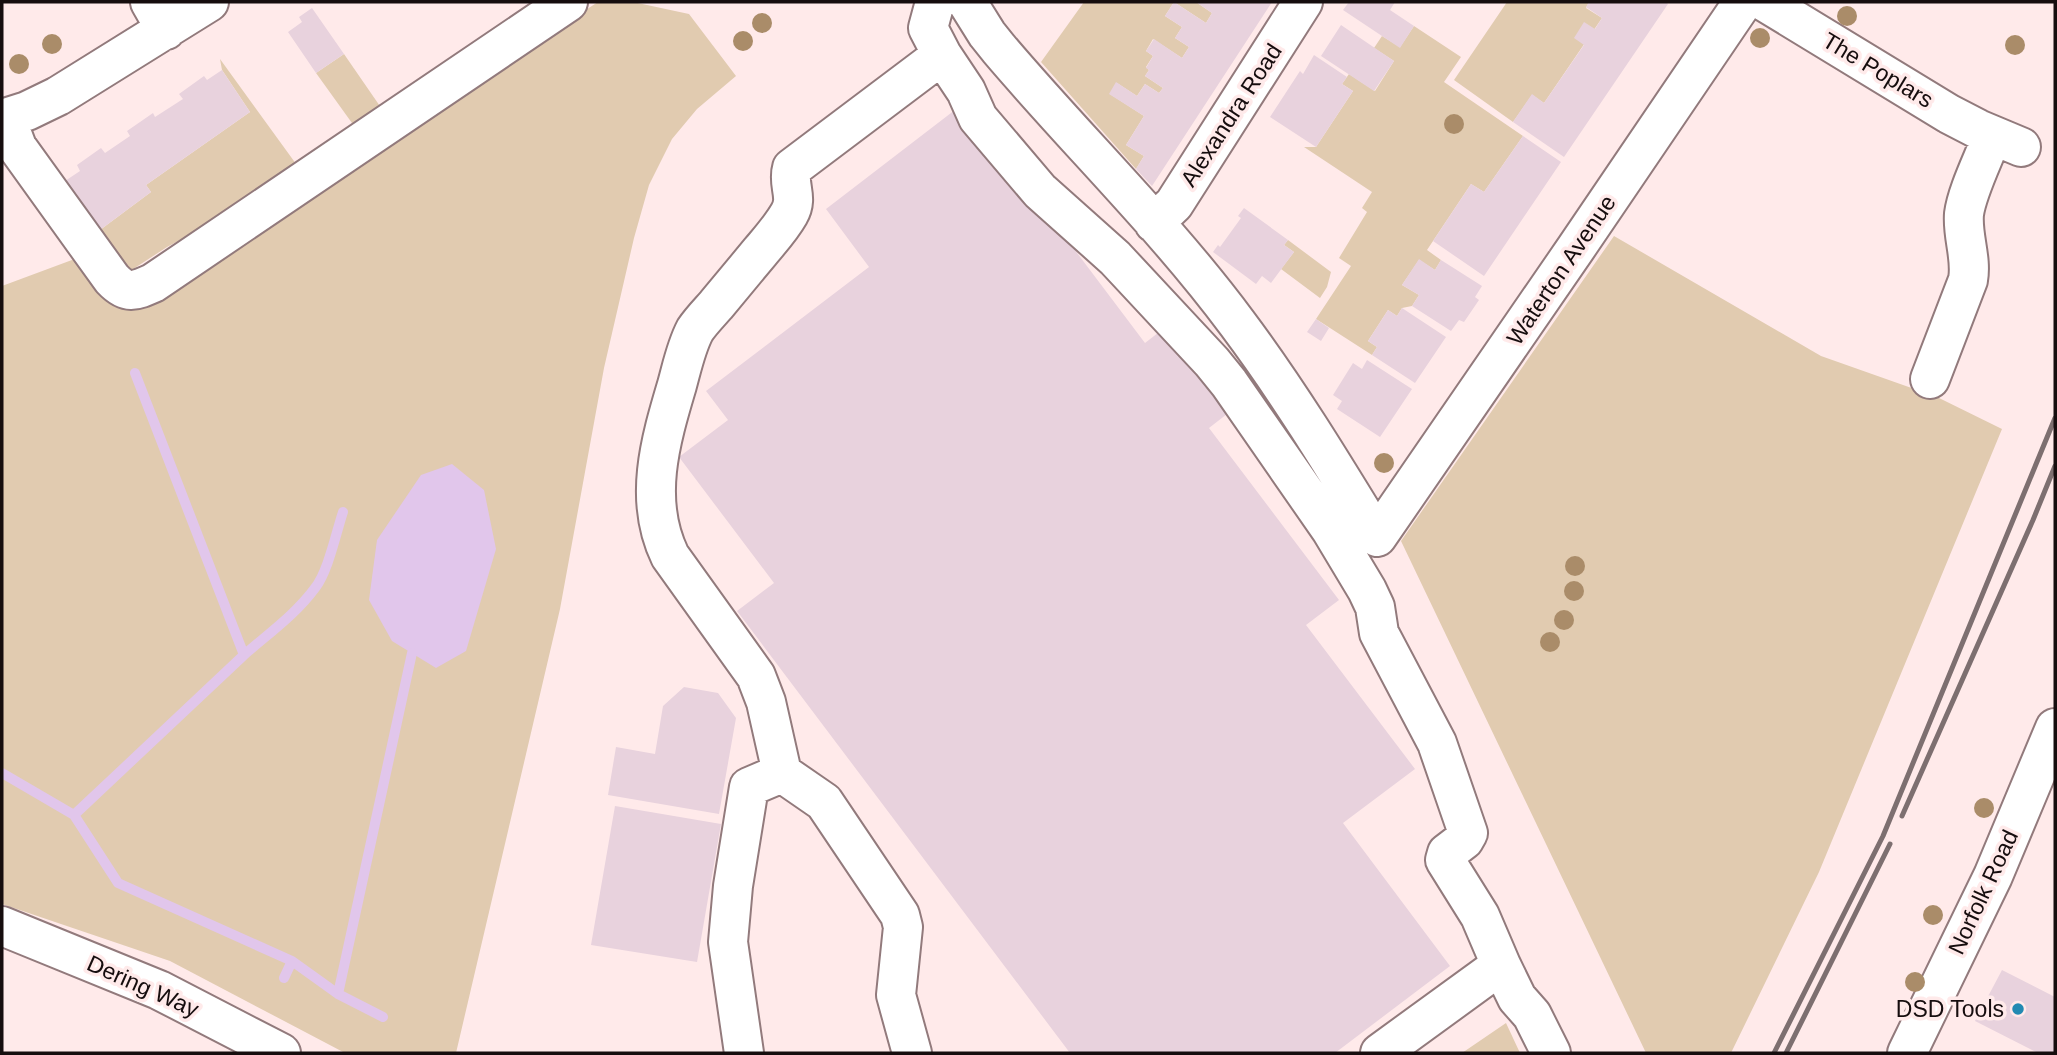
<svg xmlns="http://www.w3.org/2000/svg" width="2057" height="1055" font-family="Helvetica,sans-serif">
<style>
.green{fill:#e1cbb0}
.water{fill:#e1c6eb}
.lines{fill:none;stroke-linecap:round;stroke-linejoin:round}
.stream{stroke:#e1c6eb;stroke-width:10}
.building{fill:#e8d2dd}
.minor-casing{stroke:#927a7c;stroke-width:42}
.minor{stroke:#fff;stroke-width:38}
.rail{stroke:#7d6f70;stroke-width:5}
.tree{fill:#aa8c69}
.poi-dot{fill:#228ab2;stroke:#ffeaea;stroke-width:2.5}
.labels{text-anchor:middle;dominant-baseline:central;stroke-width:7;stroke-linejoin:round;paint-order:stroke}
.street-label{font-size:23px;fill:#160d0e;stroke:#ffeaea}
.poi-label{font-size:23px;fill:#160d0e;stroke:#ffeaea;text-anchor:end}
</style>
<rect width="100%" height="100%" fill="#ffeaea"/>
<!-- green -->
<path class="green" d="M598,2H633L689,14L736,76L697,109L672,139L649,185L634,238L604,368L560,609L456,1053H345L170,961L2,904V286L80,257L140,299Z
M1084,2H1196L1212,13L1206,23L1174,2L1165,16L1182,27L1175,38L1189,47L1182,58L1153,39L1146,51L1153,56L1146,67L1149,70L1145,76L1163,88L1159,93L1145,84L1137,96L1117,83L1110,94L1144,116L1126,145L1144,156L1136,169L1041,62Z
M1507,2H1589L1586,8L1602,18L1544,103L1532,95L1513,122L1454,80Z
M1414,26L1461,57L1444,82L1523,136L1484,192L1471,184L1427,250L1441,260L1435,270L1419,260L1402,285L1419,295L1412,306L1402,308L1397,316L1388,310L1368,341L1377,347L1372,355L1316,319L1351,266L1339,258L1367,212L1362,208L1372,192L1304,147H1316L1353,91L1342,84L1349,74L1375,91L1394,61L1374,48L1382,36L1400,47Z
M344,54L384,112L357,130L316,73Z
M220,59L299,168L231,206L234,211L167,247L127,273L100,230L151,192L146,185L250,112L222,70Z
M1614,236L1821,356L1937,397L2002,429L1819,872L1731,1053H1646L1401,541Z
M1288,240L1331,272L1327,287L1320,298L1281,269L1294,252L1284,245Z
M1506,1023L1520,1053H1462Z"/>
<!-- water -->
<path class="water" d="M452,464L484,490L496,549L466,651L436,668L392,641L369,600L377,540L421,475Z"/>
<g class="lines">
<!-- stream -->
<path class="stream" d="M244,655C268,634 296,614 315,588C328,572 336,533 343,512
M2,773L74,815L118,883L292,961L338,994L383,1017
M74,815L244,655L135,373
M284,978L292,961
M338,994L412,653"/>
</g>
<!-- building -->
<path class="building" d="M1174,2L1206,23L1212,13L1196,2H1272L1152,186L1136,169L1144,156L1126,145L1144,116L1109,94L1116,82L1137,96L1145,84L1159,93L1163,88L1145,76L1149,70L1146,68L1153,56L1146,51L1154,39L1182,58L1189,47L1175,38L1182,27L1165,16Z
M1349,2H1395L1390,10L1414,26L1400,48L1343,10Z
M1589,2H1666L1668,4L1564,157L1513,122L1532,94L1544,103L1584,45L1574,38L1584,22L1595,29L1602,18L1586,7Z
M312,8L344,54L316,73L288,32L302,22L299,17Z
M1341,25L1394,61L1374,91L1321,56Z
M1314,55L1347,77L1342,84L1353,91L1316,147L1270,117L1300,71L1303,74Z
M222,70L250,112L146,185L151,192L100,230L65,181L80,171L77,165L101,148L105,153L130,136L127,131L153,113L155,117L183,99L179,94L204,76L207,80Z
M964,103L1145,343L1163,329L1227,414L1209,428L1339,600L1306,625L1415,769L1343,823L1450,966L1335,1053H1070L737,611L774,583L679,457L728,420L706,391L869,267L826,209Z
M1523,136L1561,162L1484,276L1433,241L1471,184L1484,192Z
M1244,208L1288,240L1284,245L1294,252L1271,283L1262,276L1256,284L1213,252L1218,245L1220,247L1241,218L1238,216Z
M1419,259L1435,270L1441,260L1482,286L1475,297L1479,300L1464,322L1459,320L1451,331L1412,306L1419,295L1402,285Z
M1402,308L1446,337L1415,383L1372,355L1377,347L1368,341L1388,310L1397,316Z
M1316,319L1329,328L1321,341L1307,332Z
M1367,360L1412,389L1380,437L1337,409L1342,401L1333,395L1353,363L1362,369Z
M684,687L718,693L736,718L719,814L608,795L616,747L655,754L663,706Z
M615,806L721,824L697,962L591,945Z
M2002,970L2055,997V1053H2038L1975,1021Z"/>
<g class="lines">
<!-- minor casing -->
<g class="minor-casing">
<path id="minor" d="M150,2L166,30
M967,2L987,34L999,49C1077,141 1165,226 1237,323C1288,391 1333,465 1377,537L1576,248L1743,2
M1765,2L1949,114L1978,129L2021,147
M942,55L966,91L978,118L1040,191L1115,258L1212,362L1229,383L1331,530L1367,590L1375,607L1379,633L1437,743L1468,833L1464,840L1447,853L1445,860L1480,916L1501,965L1380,1053
M6,118L17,147L112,279C127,295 135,291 153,283L568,2
M2,119L27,111L58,96L209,2
M1154,223L1174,204L1303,2
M1930,379L1968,280C1972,258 1962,236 1964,214C1967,191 1984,158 1992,136
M782,773L766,702L756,676L670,556C643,500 660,442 677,385C682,367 686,347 695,330C701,321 709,313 716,305C730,288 745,270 760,252C770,240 781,228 789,214C799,197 787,185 792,168L942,55L928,28L935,2
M2,926L159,990L281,1053
M1501,965L1517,998L1532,1015L1551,1053
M744,1053L728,942L733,886L749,787L782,773L824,802L900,915L903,927L896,995L912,1053
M1907,1053L1993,876L2055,728"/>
</g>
<!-- minor -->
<use href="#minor" class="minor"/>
<!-- rail -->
<path class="rail" d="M1902,816L2033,520L2055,466
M1774,1053L1883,836L2055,418
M1786,1053L1890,844"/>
</g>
<!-- trees -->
<g class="tree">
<circle cx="1847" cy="16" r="10"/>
<circle cx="762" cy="23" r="10"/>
<circle cx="1760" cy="38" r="10"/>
<circle cx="743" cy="41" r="10"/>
<circle cx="52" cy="44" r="10"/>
<circle cx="2015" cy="45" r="10"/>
<circle cx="19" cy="64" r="10"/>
<circle cx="1454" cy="124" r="10"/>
<circle cx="1384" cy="463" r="10"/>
<circle cx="1575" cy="566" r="10"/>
<circle cx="1574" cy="591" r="10"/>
<circle cx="1564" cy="620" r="10"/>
<circle cx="1550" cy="642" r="10"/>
<circle cx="1984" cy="808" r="10"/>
<circle cx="1933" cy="915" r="10"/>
<circle cx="1915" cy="982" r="10"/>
</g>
<!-- markers -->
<circle class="poi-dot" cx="2018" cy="1009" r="7"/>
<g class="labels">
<!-- street labels -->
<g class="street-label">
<text transform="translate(1878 70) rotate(31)">The Poplars</text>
<text transform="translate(1231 115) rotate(-57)">Alexandra Road</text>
<text transform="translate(1561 270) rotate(-56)">Waterton Avenue</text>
<text transform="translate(1983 892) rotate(-65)">Norfolk Road</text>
<text transform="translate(143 986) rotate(24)">Dering Way</text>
</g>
<!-- poi labels -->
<g class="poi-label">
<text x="2004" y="1009">DSD Tools</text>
</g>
</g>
<!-- border -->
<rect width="2057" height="1055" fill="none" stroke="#160d0e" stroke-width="7"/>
</svg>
